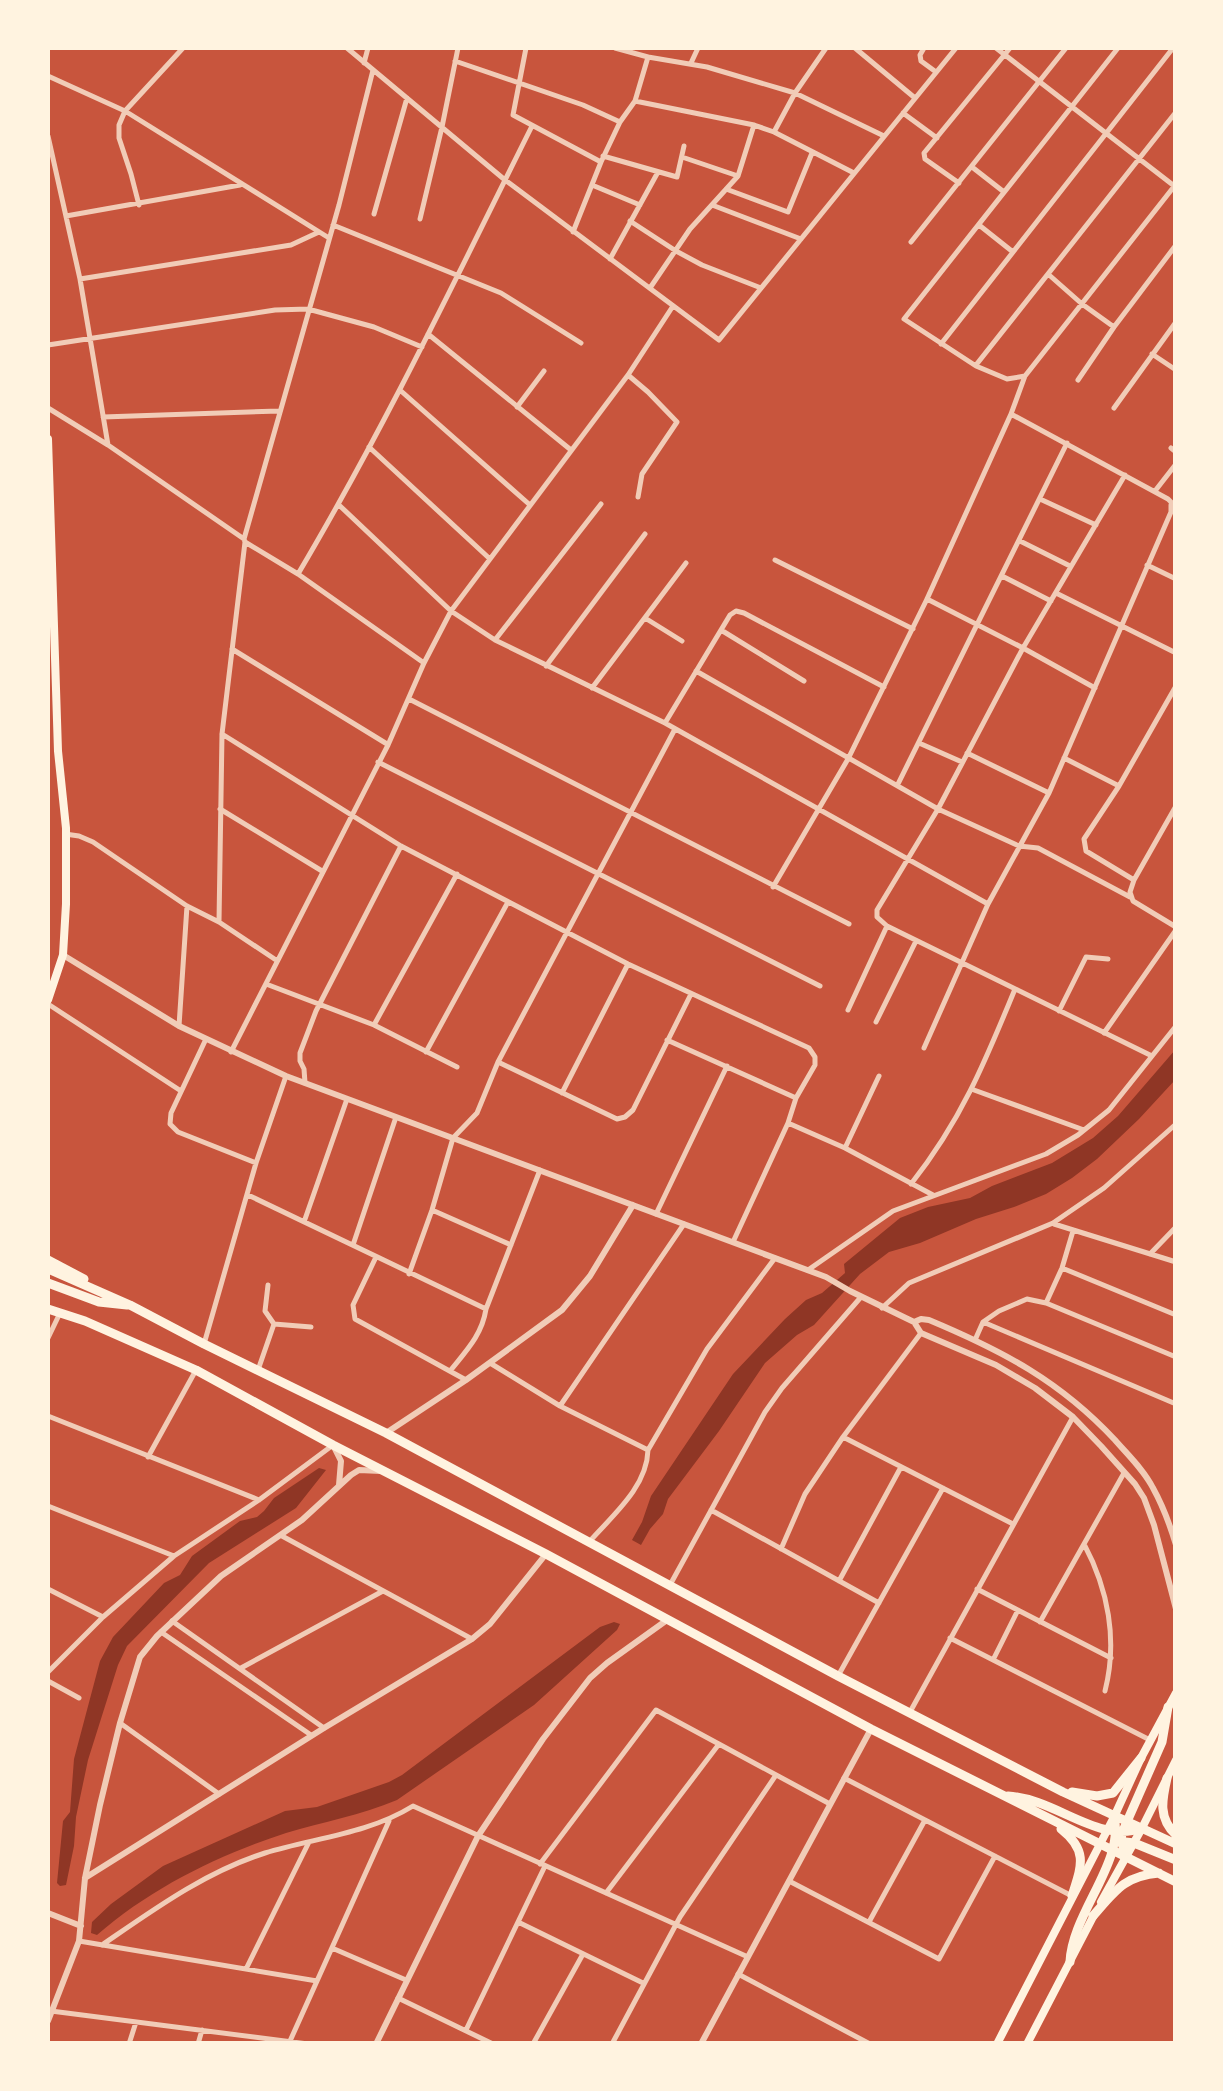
<svg xmlns="http://www.w3.org/2000/svg" width="1223" height="2091" font-family="'Noto Sans',sans-serif">
<style>
.water{fill:#8f3625}
.lines{fill:none;stroke-linecap:round;stroke-linejoin:round}
.minor{stroke:#f1ccb7;stroke-width:5}
.tertiary{stroke:#f1ccb7;stroke-width:6}
.secondary{stroke:#fff3e0;stroke-width:8}
.primary{stroke:#fff3e0;stroke-width:9}
</style>
<rect width="100%" height="100%" fill="#c8553d"/>
<!-- water -->
<path class="water" d="M1175,1050V1080L1139,1119L1097,1159L1072,1178L1046,1194L1014,1207L976,1219L920,1243L889,1252L860,1274L814,1325L797,1335L765,1363L719,1431L668,1499L663,1514L650,1529L641,1545L632,1540L642,1522L651,1496L733,1374L785,1319L806,1300L822,1293L845,1273L844,1264L900,1218L928,1207L970,1198L992,1186L1052,1163L1093,1138L1118,1116Z
M319,1468L326,1470L296,1508L209,1563L127,1646L118,1665L88,1760L76,1817L74,1846L66,1885L60,1886L57,1883L63,1821L70,1812L74,1759L100,1661L113,1637L164,1583L180,1575L192,1556L240,1521L257,1517L264,1511L274,1498Z
M614,1622L620,1624L617,1630L534,1705L397,1800C361,1815 323,1822 286,1833C218,1855 151,1888 97,1935L91,1933L92,1922L111,1904L163,1866L285,1811L317,1807L389,1782L402,1775L600,1627Z"/>
<g class="lines">
<!-- minor -->
<path class="minor" d="M347,48L505,180L719,340L956,48
M526,48L513,115L601,162
M615,48L648,57L707,67L795,93L884,136
M855,48L915,98
M924,48L920,55L921,61L936,72
M996,48L1173,185
M455,61L583,105L620,122
M364,63L368,48
M691,63L698,48
M48,76L125,111L329,238
M635,101L754,125L774,132L854,173
M903,113L937,138
M774,132L795,93L826,48
M48,136L80,279L108,445
M603,156L677,177L684,146
M682,157L738,176
M972,167L1004,192
M959,183L925,159L924,153L1010,48
M592,185L640,205
M726,189L788,212L812,153
M139,205L131,174L119,138V125L125,111L183,48
M712,205L801,239
M374,214L407,98
M66,216L240,185
M420,219L442,127L458,48
M630,221L676,251L702,265L761,288
M333,225L501,293L581,343
M979,225L1013,252
M573,232L601,162L620,122L635,101L648,57
M911,242L1066,48
M610,259L658,172
M1048,274L1082,304L1114,327
M80,279L291,245L319,232
M650,288L690,229L738,176L754,125
M428,334L571,450
M941,344L1173,48
M48,345L275,310L308,309L374,327L422,347
M1152,354L1176,370
M976,365L1176,112
M628,375L648,392L677,422L642,474L638,497
M1025,376L1007,379L976,366L904,319L1118,48
M1078,380L1114,327L1176,245
M401,391L530,505
M517,407L544,371
M48,408L108,445L244,539L245,542L298,574L424,663
M1114,408L1176,322
M1011,414L1168,499L1176,507
M103,417L279,411
M369,447L490,559
M1171,448L1176,452
M1125,475L1023,648L938,809L877,910V917L887,926L1152,1056
M1155,491L1176,464
M1040,499L1096,525
M339,505L451,611L495,640L665,723L988,904
M244,539L339,205L373,70
M1020,541L1070,566
M775,560L913,629
M1147,565L1176,579
M298,574C384,429 457,276 532,126
M1002,576L1051,601
M1056,593L1176,653
M927,599L1023,648L1095,688
M645,618L682,641
M721,630L804,681
M495,640L601,504
M232,649L387,744
M546,666L645,534
M696,671L938,809L1019,846L1038,848L1130,897
M592,688L686,563
M409,699L849,924
M665,723L730,615L736,611L744,613L884,687
M222,734L401,846L628,964L809,1048L815,1057V1065L796,1098L788,1123L733,1242
M919,743L962,762
M967,753L1049,793
M1064,758L1119,786
M378,762L820,986
M898,784L1067,443
M1176,806L1134,880L1130,892L1133,901L1176,927
M220,809L322,871
M65,834L79,836L93,842L187,906L219,922L276,960
M1134,880L1086,851L1084,839L1119,786L1176,686
M773,887L848,759L927,599L1011,414L1025,376L1176,184
M219,922L222,734L245,542
M266,984L374,1025L457,1067
M48,1004L181,1091
M848,1010L887,926
M1059,1011L1086,957L1108,959
M876,1022L916,941
M374,1025L457,874
M179,1026L187,906
M1104,1033L1176,930
M206,1039L171,1113L170,1124L178,1132L256,1163
M667,1040L796,1098
M924,1048L988,904L1049,793L1171,512V505
M231,1052L388,745L424,663L451,611L628,375L673,306
M426,1052L508,902
M498,1062L617,1119L625,1117L633,1110L691,994
M305,1083L304,1069L300,1061V1053L316,1011L401,846
M974,1090L1084,1130
M562,1093L628,964
M788,1123L845,1148L933,1195
M845,1148L879,1076
M911,1184C961,1121 985,1062 1015,989
M248,1195L486,1309
M432,1210L511,1245
M656,1214L727,1066
M304,1222L347,1099
M1054,1224L1176,1262
M353,1245L396,1117
M1150,1254L1176,1227
M376,1257L353,1305L355,1319L466,1380
M1062,1268L1176,1315
M808,1270L893,1211L1046,1154L1078,1135L1109,1110L1176,1026
M409,1274L432,1210L453,1138L477,1113L498,1062L675,729
M268,1285L265,1311L274,1324L311,1327
M1046,1303L1062,1268L1073,1231
M882,1308L909,1283L1053,1223L1104,1188L1176,1124
M983,1322L1176,1404
M48,1338L60,1313
M975,1340L983,1322L999,1311L1027,1299L1046,1303L1176,1357
M204,1344L256,1163L286,1076
M490,1363L560,1406L648,1450
M258,1370L274,1324
M450,1371C466,1351 482,1335 486,1309L540,1170
M560,1406L684,1224
M48,1416L259,1500
M843,1437L1013,1524
M148,1457L196,1370
M48,1506L174,1556
M711,1510L879,1603
M282,1536L472,1639
M590,1541C613,1515 647,1487 648,1450L707,1349L775,1258
M1084,1544C1108,1589 1118,1640 1105,1691
M781,1549L805,1494L843,1437L921,1333
M839,1581L901,1467
M670,1585L765,1412L782,1388L861,1297
M48,1589L103,1617
M977,1589L1111,1658
M172,1621L324,1728
M1040,1622L1124,1473
M161,1632L311,1735
M950,1638L1150,1740
M993,1660L1018,1610
M241,1668L383,1591
M48,1672L103,1617L174,1556L259,1500L333,1445
M838,1676L943,1488
M48,1681L79,1698
M910,1712L1073,1417
M120,1723L219,1794
M844,1778L1072,1896
M540,1864L656,1710L830,1804
M789,1881L939,1959L995,1856
M606,1893L719,1744
M518,1922L643,1983
M869,1922L925,1820
M79,1941L317,1981
M102,1945C153,1910 205,1872 265,1853C314,1838 368,1834 413,1806L748,1957
M332,1948L406,1980
M246,1969L309,1842
M738,1974L870,2044
M398,1998L493,2044
M51,2011L308,2044
M466,2030L545,1866
M290,2041L389,1821
M129,2044L136,2022
M198,2044L202,2030
M533,2044L583,1954
M612,2044L680,1917L776,1775"/>
<!-- tertiary -->
<path class="tertiary" d="M63,955L179,1026L286,1076L826,1277L850,1291L914,1322L921,1333L996,1365L1035,1388L1073,1417L1101,1446L1135,1484L1144,1498L1154,1525L1176,1609
M914,1322L921,1319L929,1320C1003,1351 1060,1381 1115,1440C1128,1455 1144,1470 1153,1488C1163,1506 1170,1525 1176,1545
M386,1433L466,1380L562,1310L590,1276L633,1205
M333,1445L341,1461L339,1485
M85,1878L324,1728L472,1639L490,1624L546,1554
M48,1913L81,1926
M48,2021L79,1941L85,1878L100,1805L120,1723L140,1657L157,1636L221,1576L302,1520L351,1475L359,1470L381,1471
M376,2044L478,1836L543,1739L590,1678L607,1663L667,1620
M701,2044L871,1729"/>
<!-- secondary -->
<path class="secondary" d="M48,439L58,751L66,828V904L63,955L48,1000
M1101,1902L1142,1828L1176,1760
M997,2044L1114,1817L1141,1758L1176,1693
M1027,2044L1094,1915"/>
<!-- primary -->
<path class="primary" d="M48,1260L84,1279
M48,1269L130,1305L204,1344L386,1433L838,1676L1063,1792L1176,1844
M48,1283L99,1302L127,1305
M48,1309L85,1321L196,1370L333,1445L546,1554L871,1729L1176,1882
M1167,1778C1162,1800 1158,1818 1176,1835
M1072,1792L1097,1796L1113,1793L1141,1758
M1008,1796C1057,1799 1097,1844 1142,1828
M1061,1829C1089,1851 1081,1867 1072,1896
M1117,1841L1134,1843L1176,1860
M1126,1855L1121,1841L1122,1833L1162,1742L1168,1707
M1093,1916C1115,1891 1124,1876 1159,1873
M1070,1962C1072,1913 1125,1862 1114,1817"/>
</g>
<!-- border -->
<rect width="1223" height="2091" fill="none" stroke="#fff3e0" stroke-width="100"/>
</svg>
